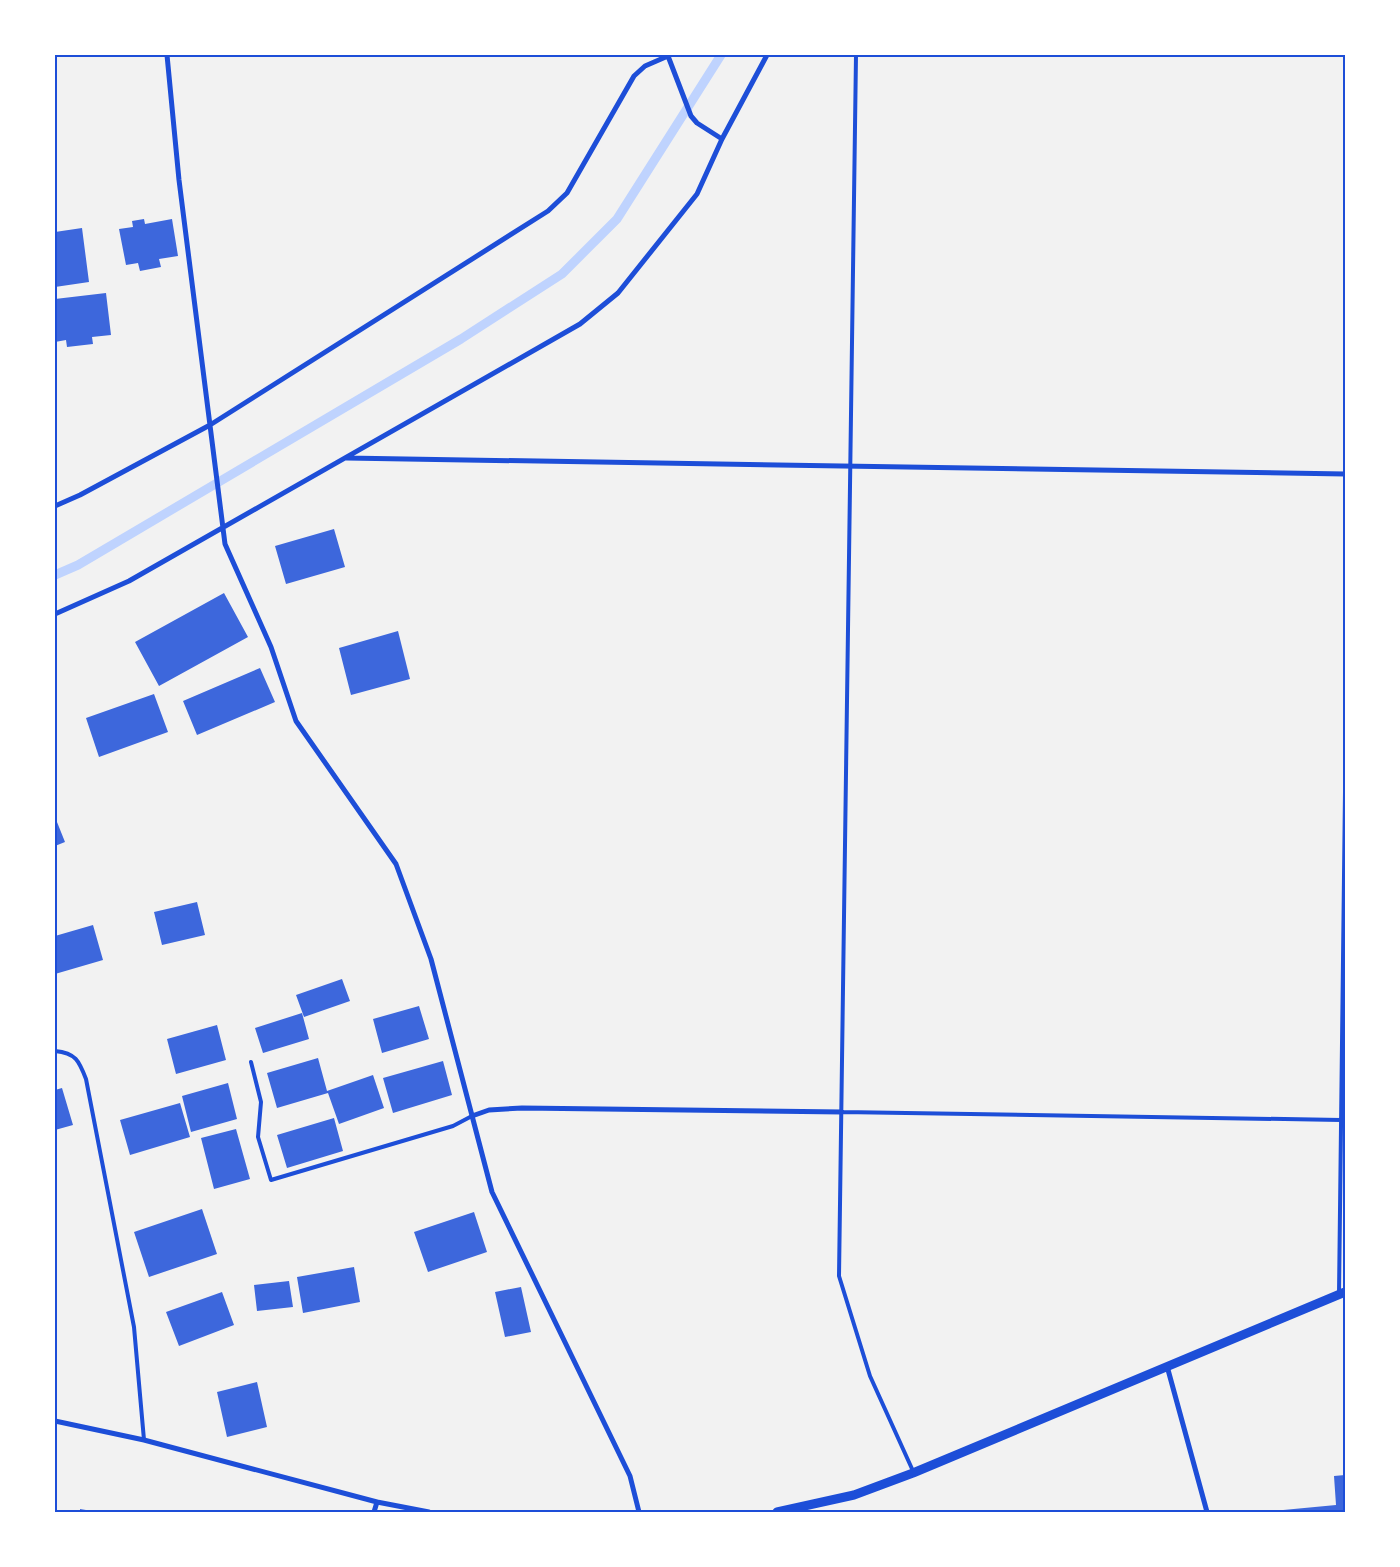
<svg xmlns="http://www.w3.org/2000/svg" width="1400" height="1567" font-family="'Zilla Slab',serif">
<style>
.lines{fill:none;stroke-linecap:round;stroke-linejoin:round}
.stream{stroke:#bfd3fe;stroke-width:9}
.building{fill:#3d67dc}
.service{stroke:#1d4ed8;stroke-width:4}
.minor{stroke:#1d4ed8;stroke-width:5}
.tertiary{stroke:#1d4ed8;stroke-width:9}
.neatline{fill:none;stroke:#1d4ed8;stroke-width:2}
</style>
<rect width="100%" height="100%" fill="#f2f2f2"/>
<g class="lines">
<!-- stream -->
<path class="stream" d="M55,575L78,565L461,339L562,274L617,219L721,55"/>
</g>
<!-- building -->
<path class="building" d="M144,219L145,224L172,219L178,256L159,259L161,267L140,271L138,263L126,265L119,229L133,227L132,221Z
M82,228L89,282L55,287V232Z
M106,293L111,335L92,337L93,344L67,347L66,340L55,342V299Z
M334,529L345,567L286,584L275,546Z
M224,593L248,637L159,686L135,642Z
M398,631L410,679L351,695L339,648Z
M260,668L275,702L197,735L183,701Z
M154,694L168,732L99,757L86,718Z
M55,817L65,842L55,846Z
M197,902L205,935L162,945L154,912Z
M93,925L103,960L55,974V936Z
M342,979L350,1001L304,1017L296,995Z
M419,1006L429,1039L382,1053L373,1019Z
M302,1013L309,1039L263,1053L255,1028Z
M217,1025L226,1060L176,1074L167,1039Z
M318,1058L327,1091L373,1075L384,1108L339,1124L328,1093L277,1108L267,1073Z
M443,1061L452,1095L393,1113L383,1078Z
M228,1083L237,1119L191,1132L182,1096Z
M62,1088L73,1125L55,1130V1090Z
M180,1103L190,1137L130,1155L120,1120Z
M334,1118L343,1151L287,1168L277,1135Z
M236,1129L250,1179L214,1189L201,1138Z
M202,1209L217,1254L149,1277L134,1232Z
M474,1212L487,1252L428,1272L414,1232Z
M354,1267L360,1302L303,1313L297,1277Z
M289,1281L293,1307L257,1311L254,1285Z
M521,1287L531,1332L505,1337L495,1292Z
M222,1292L234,1325L179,1346L166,1312Z
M257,1382L267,1427L227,1437L217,1392Z
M1345,1475V1512H1262L1336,1505L1334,1476Z
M80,1509L92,1511V1512H80Z"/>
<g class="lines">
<!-- service -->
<path class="service" d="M856,55L839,1276L870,1376L913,1471
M55,1051C76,1053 79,1061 86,1079L134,1327L144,1440
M251,1062L261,1102L258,1137L271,1180L453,1126L472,1116
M842,1112L1341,1120
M1339,1294L1345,792"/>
<!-- minor -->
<path class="minor" d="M167,55L179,180L225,544L271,647L296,721L396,864L431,959L492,1192L630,1476L639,1512
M346,458L1345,474
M55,506L80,495L210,425L548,211L567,193L634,76L645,66L668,56L691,116L697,123L722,139
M55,614L129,581L580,324L618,293L697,194L722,139L767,55
M472,1116L489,1110L522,1108L842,1112
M1167,1366L1207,1512
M55,1421L144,1440L377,1502L429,1512
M374,1512L377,1502"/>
<!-- tertiary -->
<path class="tertiary" d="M777,1512L854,1495L913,1473L1345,1292"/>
</g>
<!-- border -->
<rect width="1400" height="1567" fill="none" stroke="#ffffff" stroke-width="112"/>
<rect x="56" y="56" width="1288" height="1455" class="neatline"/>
</svg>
